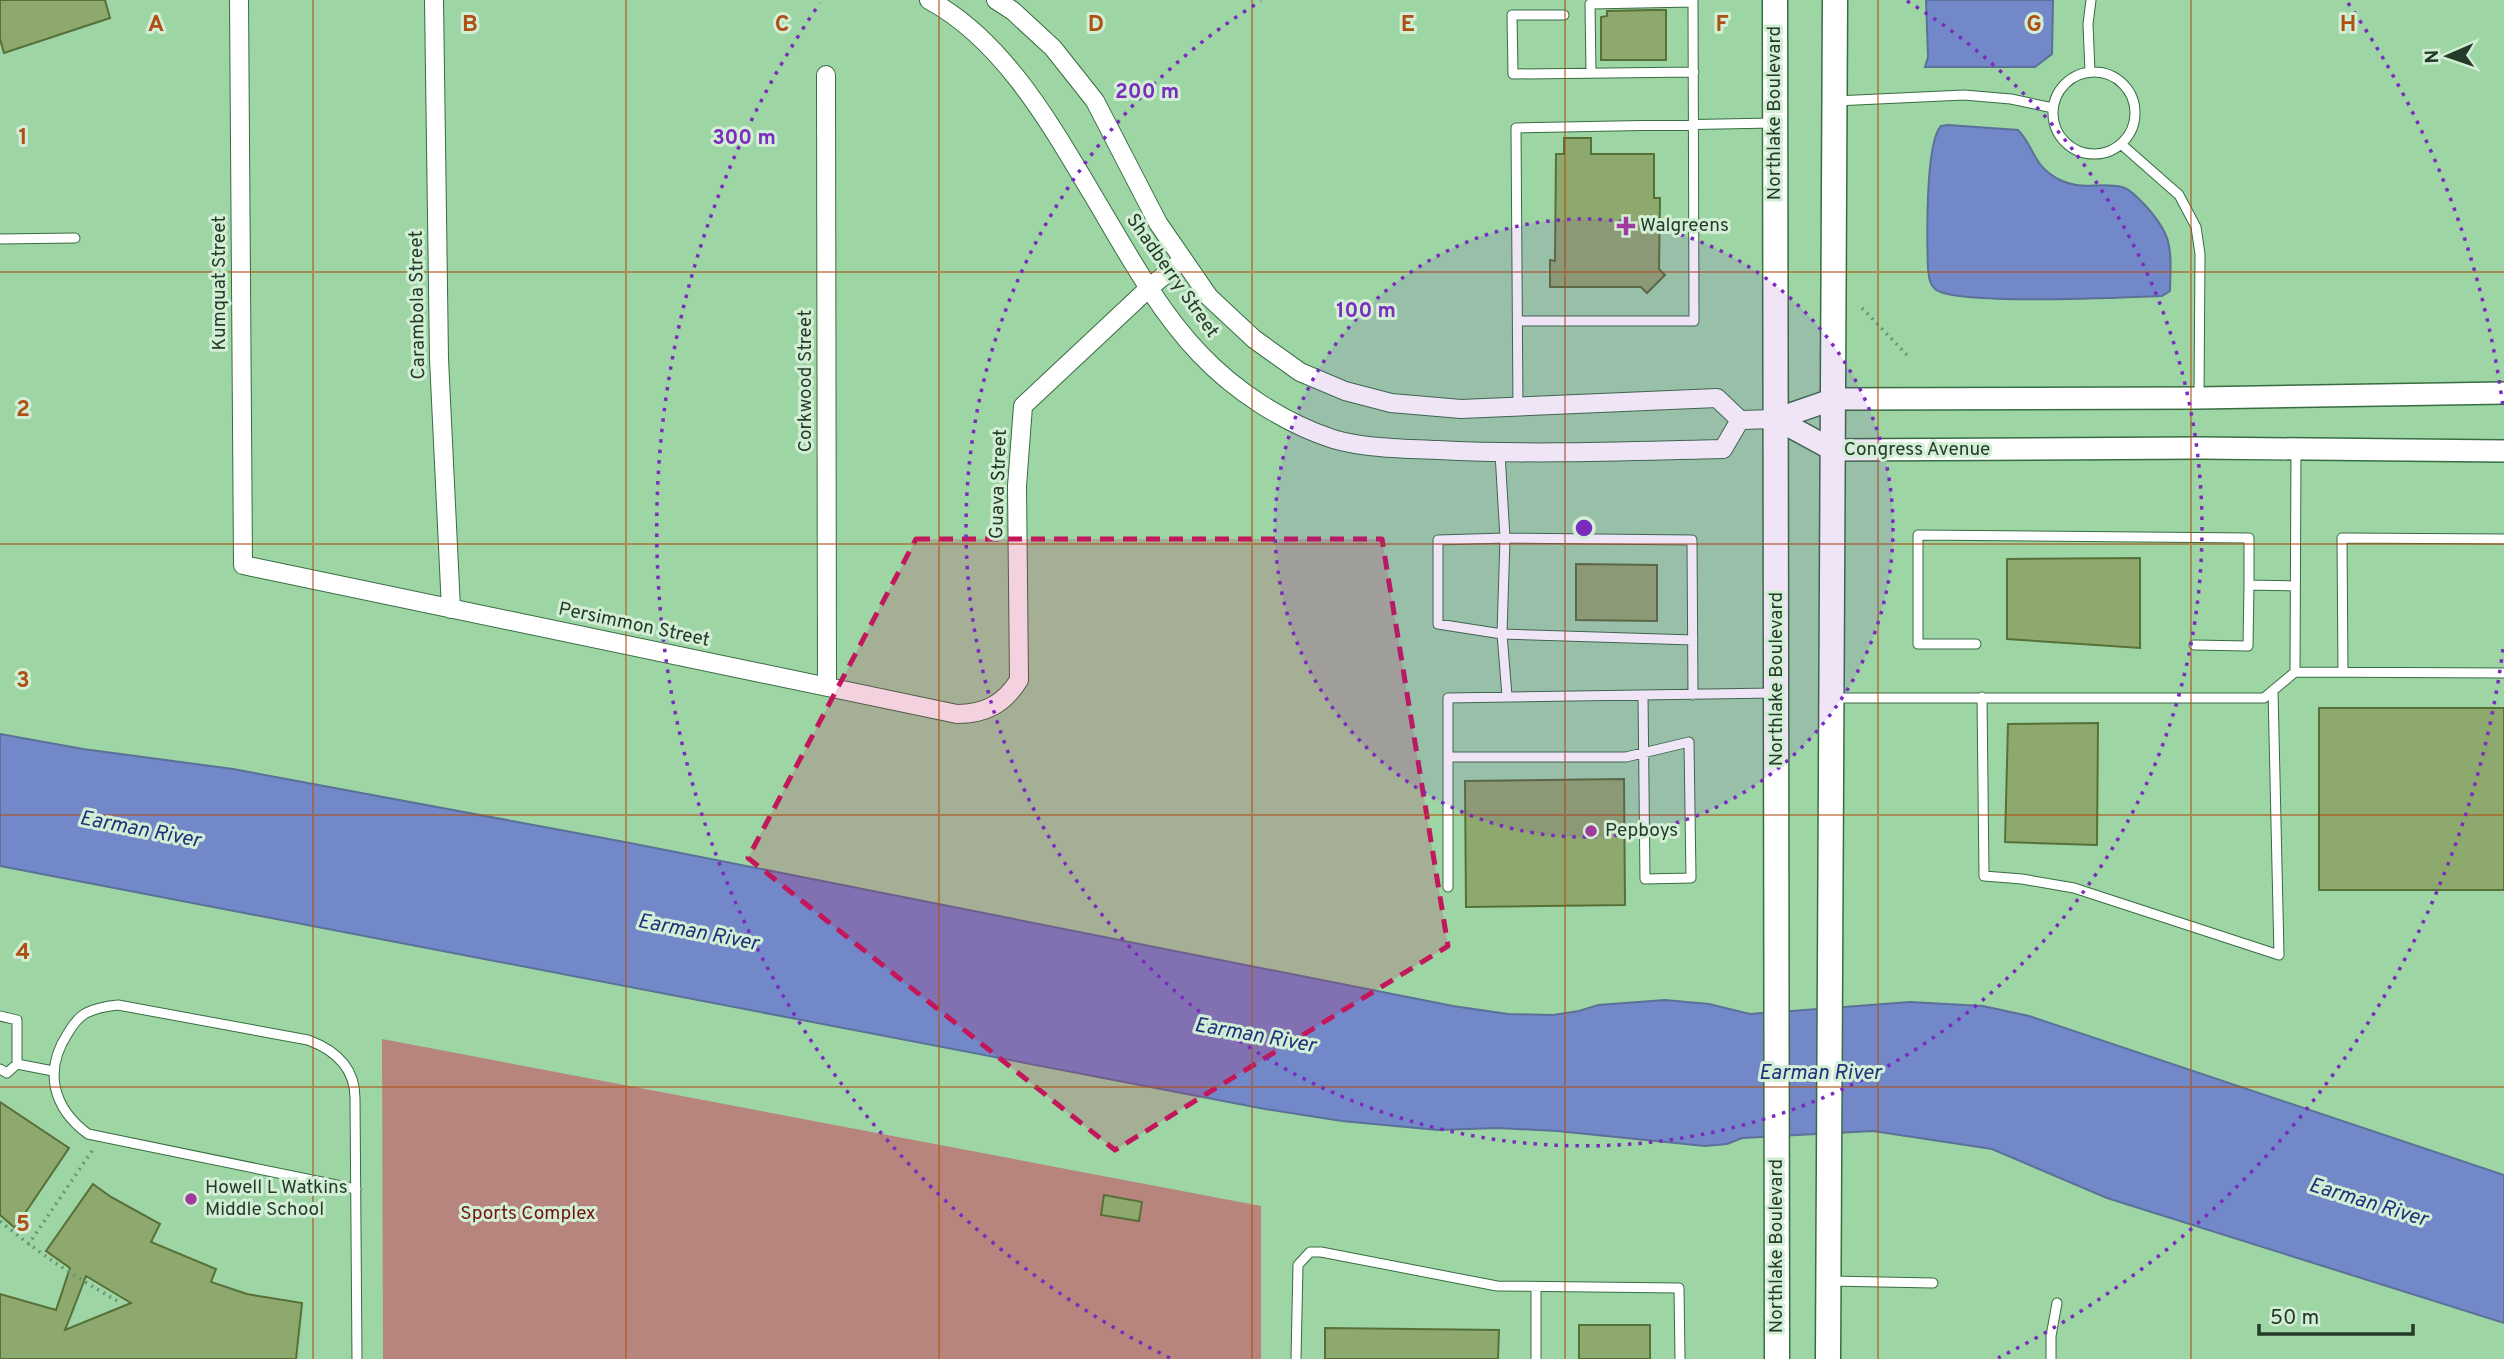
<svg xmlns="http://www.w3.org/2000/svg" width="2504" height="1359" font-family="Overpass,sans-serif">
<style>
.green{fill:#b7857d}
.water{fill:#7288c8;stroke:#5b7198;stroke-width:2}
.building{fill:#8ea96e;stroke:#577037;stroke-width:2;fill-rule:evenodd}
.lines{fill:none;stroke-linecap:round;stroke-linejoin:round}
.service-casing{stroke:#386d42;stroke-width:11}
.minor-casing{stroke:#386d42;stroke-width:20}
.tertiary-casing{stroke:#386d42;stroke-width:24}
.secondary-casing{stroke:#386d42;stroke-width:27}
.path{stroke:#6a9571;stroke-width:3.5;stroke-dasharray:2 5;stroke-linecap:butt}
.service{stroke:#fff;stroke-width:9}
.minor{stroke:#fff;stroke-width:18}
.tertiary{stroke:#fff;stroke-width:21}
.secondary{stroke:#fff;stroke-width:24}
.marked{fill:#c2185b;fill-opacity:0.2;stroke:#c2185b;stroke-width:5;stroke-dasharray:14 9;stroke-linejoin:round}
.grid{fill:none;stroke:#ad5014;stroke-width:2;stroke-opacity:0.55}
.ring{fill:none;stroke:#7b2cbf;stroke-width:3.5;stroke-dasharray:3.5 7}
.poi-dot{fill:#a13a9e;stroke:#d2eed5;stroke-width:2.5}
.labels{text-anchor:middle;dominant-baseline:central;stroke-width:6;stroke-linejoin:round;paint-order:stroke}
.street-label{font-size:19px;fill:#243b28;stroke:#d2eed5}
.poi-label{font-size:19px;fill:#243b28;stroke:#d2eed5;text-anchor:start}
.park-label{font-size:19px;fill:#72130e;stroke:#d2eed5}
.water-label{font-size:21px;font-style:italic;fill:#1f307c;stroke:#d2eed5}
.grid-label{font-size:23px;text-anchor:middle;font-weight:bold;fill:#ad5014;stroke:#d2eed5;stroke-width:6;stroke-linejoin:round;paint-order:stroke}
.centre{fill:#7b2cbf;stroke:#d2eed5;stroke-width:3.5}
.ring-label{font-size:21px;text-anchor:middle;font-weight:bold;fill:#7b2cbf;stroke:#d2eed5;stroke-width:6;stroke-linejoin:round;paint-order:stroke}
</style>
<rect width="100%" height="100%" fill="#9dd5a5"/>
<!-- green -->
<path class="green" d="M382,1039L1261,1206V1359H383Z"/>
<!-- water -->
<path class="water" d="M1926,0H2053L2052,54L2035,67H1925L1928,57Z
M1948,125L2018,130C2035,147 2031,164 2058,179C2083,192 2099,181 2122,187C2131,189 2136,197 2143,203C2174,236 2171,248 2170,291L2162,296C2127,297 1954,306 1935,289C1929,284 1929,276 1928,269C1927,242 1925,143 1941,126Z
M0,734L83,749L233,769L630,843L1453,1006L1508,1014L1553,1015L1579,1011L1598,1005L1665,1000L1709,1004L1750,1014L1910,1002L1983,1006L2029,1016L2504,1175V1323L2107,1198L1992,1149L1873,1131L1742,1138L1727,1144L1705,1146L1557,1131L1497,1128L1438,1130L1342,1121L1265,1109L0,866Z"/>
<!-- building -->
<path class="building" d="M0,0H105L110,18L4,53L0,39Z
M1652,10H1666V60H1601V17L1607,16V11Z
M1564,138H1591V154H1654V198H1660L1659,269L1665,275L1647,293L1641,287H1550V260L1555,261L1556,154H1564Z
M2140,558V648L2007,639V559Z
M1576,564L1657,565V621L1576,620Z
M2319,708H2504V890H2319Z
M2098,723L2097,845L2005,842L2008,724Z
M1624,779L1625,905L1466,907L1465,781Z
M0,1102L69,1148L15,1228L0,1215Z
M93,1184L111,1197L160,1224L151,1242L216,1269L211,1282L247,1294L302,1303L296,1359H0V1294L56,1310L70,1268L46,1251ZM86,1276L131,1303L65,1330L71,1315Z
M1104,1195L1142,1202L1139,1221L1101,1215Z
M1579,1325H1650V1359H1579Z
M1325,1328L1499,1330L1498,1359H1325Z"/>
<g class="lines">
<!-- service casing -->
<g class="service-casing">
<path id="service" d="M1564,15H1512L1513,74L1694,72
M2090,72L2088,24L2091,0
M2053 113a41 41 0 1 1 82 0a41 41 0 1 1-82 0Z
M1591,73L1590,4L1693,2
M1835,101L1964,95L2011,99L2053,108
M2121,144L2179,195L2196,227L2200,254L2199,398
M0,239L75,238
M1518,321H1694L1693,0
M1518,408L1516,128L1773,123
M1500,453L1505,538L1502,634L1507,696
M1693,640L1502,634L1438,624V540L1505,538L1692,540L1693,695
M1976,644H1918V535L2249,538V585L2295,586
M2194,645L2248,646L2249,585
M2295,672L2296,449
M2343,672L2342,538L2504,539
M1982,697L1984,876L2022,879L2074,888L2279,955L2273,690
M1833,698H2264L2295,672L2504,673
M1448,757H1626L1689,742L1691,878L1645,879L1643,695
M1448,887V698L1775,693
M0,1016L17,1020V1064L7,1073L0,1069
M17,1064L53,1071
M356,1189L88,1134C53,1108 43,1071 68,1033C72,1026 79,1017 86,1013C96,1008 108,1006 118,1005L308,1040C335,1050 355,1067 355,1098C356,1185 356,1272 357,1359
M1830,1281L1933,1283
M1296,1359L1298,1265L1310,1252H1321L1497,1286L1679,1288L1680,1359
M1536,1359V1287
M2051,1359V1336L2057,1303"/>
</g>
<!-- minor casing -->
<g class="minor-casing">
<path id="minor" d="M239,0L243,565L957,714C985,714 1004,704 1019,680L1017,486L1023,406L1150,287L1183,260
M434,0L439,359L451,609
M929,0C1002,39 1050,123 1091,192C1124,247 1156,308 1200,354C1235,391 1284,423 1333,439C1362,448 1406,449 1438,450C1533,455 1628,451 1723,449L1740,420L1717,398L1461,409L1391,403L1345,391L1300,372L1254,339L1209,297L1158,223L1095,101L1053,48L1013,11L996,0
M826,75L827,687
M1740,420L1776,419"/>
</g>
<!-- tertiary casing -->
<g class="tertiary-casing">
<path id="tertiary" d="M1776,419L1833,450L2199,448L2504,451
M1776,419L1834,399L2199,398L2504,393"/>
</g>
<!-- secondary casing -->
<g class="secondary-casing">
<path id="secondary" d="M1775,0L1777,1359
M1828,1359L1835,0"/>
</g>
<!-- path -->
<path class="path" d="M1862,308L1910,358
M0,1221C38,1253 78,1279 121,1303
M28,1245L94,1148"/>
<!-- service -->
<use href="#service" class="service"/>
<!-- minor -->
<use href="#minor" class="minor"/>
<!-- tertiary -->
<use href="#tertiary" class="tertiary"/>
<!-- secondary -->
<use href="#secondary" class="secondary"/>
</g>
<!-- marked area -->
<path class="marked" d="M916,539H1382L1448,946L1115,1150L748,858Z"/>
<!-- grid -->
<path class="grid" d="M313,0V1359M626,0V1359M939,0V1359M1252,0V1359M1565,0V1359M1878,0V1359M2191,0V1359M0,272H2504M0,544H2504M0,815H2504M0,1087H2504"/>
<!-- distance rings -->
<circle cx="1584" cy="528" r="309" fill="#7b2cbf" fill-opacity=".12"/>
<g class="ring">
<circle cx="1584" cy="528" r="309"/>
<path d="M1907 1A618 618 0 1 1 1261 1"/>
<path d="M2503 649A927 927 0 0 1 1998 1358M1170 1358A927 927 0 0 1 820 3M2348 3A927 927 0 0 1 2503 407"/>
</g>
<!-- markers -->
<g class="poi-dot">
<path d="M1622.5 215.5h7v7h7v7h-7v7h-7v-7h-7v-7h7z"/>
<circle cx="1591" cy="831" r="7"/>
<circle cx="191" cy="1199" r="7"/>
</g>
<g class="labels">
<!-- street labels -->
<g class="street-label">
<text transform="translate(1775 113) rotate(-90)">Northlake Boulevard</text>
<text transform="translate(1172 276) rotate(55)">Shadberry Street</text>
<text transform="translate(220 283) rotate(-90)">Kumquat Street</text>
<text transform="translate(418 305) rotate(-91)">Carambola Street</text>
<text transform="translate(806 381) rotate(-90)">Corkwood Street</text>
<text x="1917" y="450">Congress Avenue</text>
<text transform="translate(999 484) rotate(-88)">Guava Street</text>
<text transform="translate(634 625) rotate(12)">Persimmon Street</text>
<text transform="translate(1777 679) rotate(-90)">Northlake Boulevard</text>
<text transform="translate(1777 1246) rotate(-90)">Northlake Boulevard</text>
</g>
<!-- poi labels -->
<g class="poi-label">
<text x="1640" y="226">Walgreens</text>
<text x="1605" y="831">Pepboys</text>
<text x="205" y="1188">Howell L Watkins<tspan x="205" dy="22">Middle School</tspan></text>
</g>
<!-- park labels -->
<g class="park-label">
<text x="528" y="1214">Sports Complex</text>
</g>
<!-- water labels -->
<g class="water-label">
<text transform="translate(140 830) rotate(11)">Earman River</text>
<text transform="translate(698 933) rotate(11)">Earman River</text>
<text transform="translate(1255 1036) rotate(10)">Earman River</text>
<text x="1820" y="1073">Earman River</text>
<text transform="translate(2368 1203) rotate(17)">Earman River</text>
</g>
</g>
<g class="grid-label">
<text x="156" y="31">A</text>
<text x="470" y="31">B</text>
<text x="782" y="31">C</text>
<text x="1096" y="31">D</text>
<text x="1408" y="31">E</text>
<text x="1722" y="31">F</text>
<text x="2034" y="31">G</text>
<text x="2348" y="31">H</text>
<text x="23" y="144">1</text>
<text x="23" y="416">2</text>
<text x="23" y="687">3</text>
<text x="23" y="959">4</text>
<text x="23" y="1231">5</text>
</g>
<circle cx="1584" cy="528" r="10" class="centre"/>
<g class="ring-label">
<text x="1147" y="98">200 m</text>
<text x="744" y="144">300 m</text>
<text x="1366" y="317">100 m</text>
</g>
<!-- north arrow -->
<g transform="translate(2448 56) rotate(268)" stroke="#d2eed5" stroke-width="5" paint-order="stroke">
<path d="M0-5L12 26L0 18L-12 26Z" fill="#243b28"/>
<text y="-10" font-size="19" font-weight="bold" text-anchor="middle" fill="#243b28">N</text>
</g>
<!-- scale -->
<path d="M2259 1324v10h154v-10" fill="none" stroke="#243b28" stroke-width="3.5"/>
<text x="2270" y="1324" font-size="21" fill="#243b28" stroke="#d2eed5" stroke-width="5" paint-order="stroke">50 m</text>
</svg>
